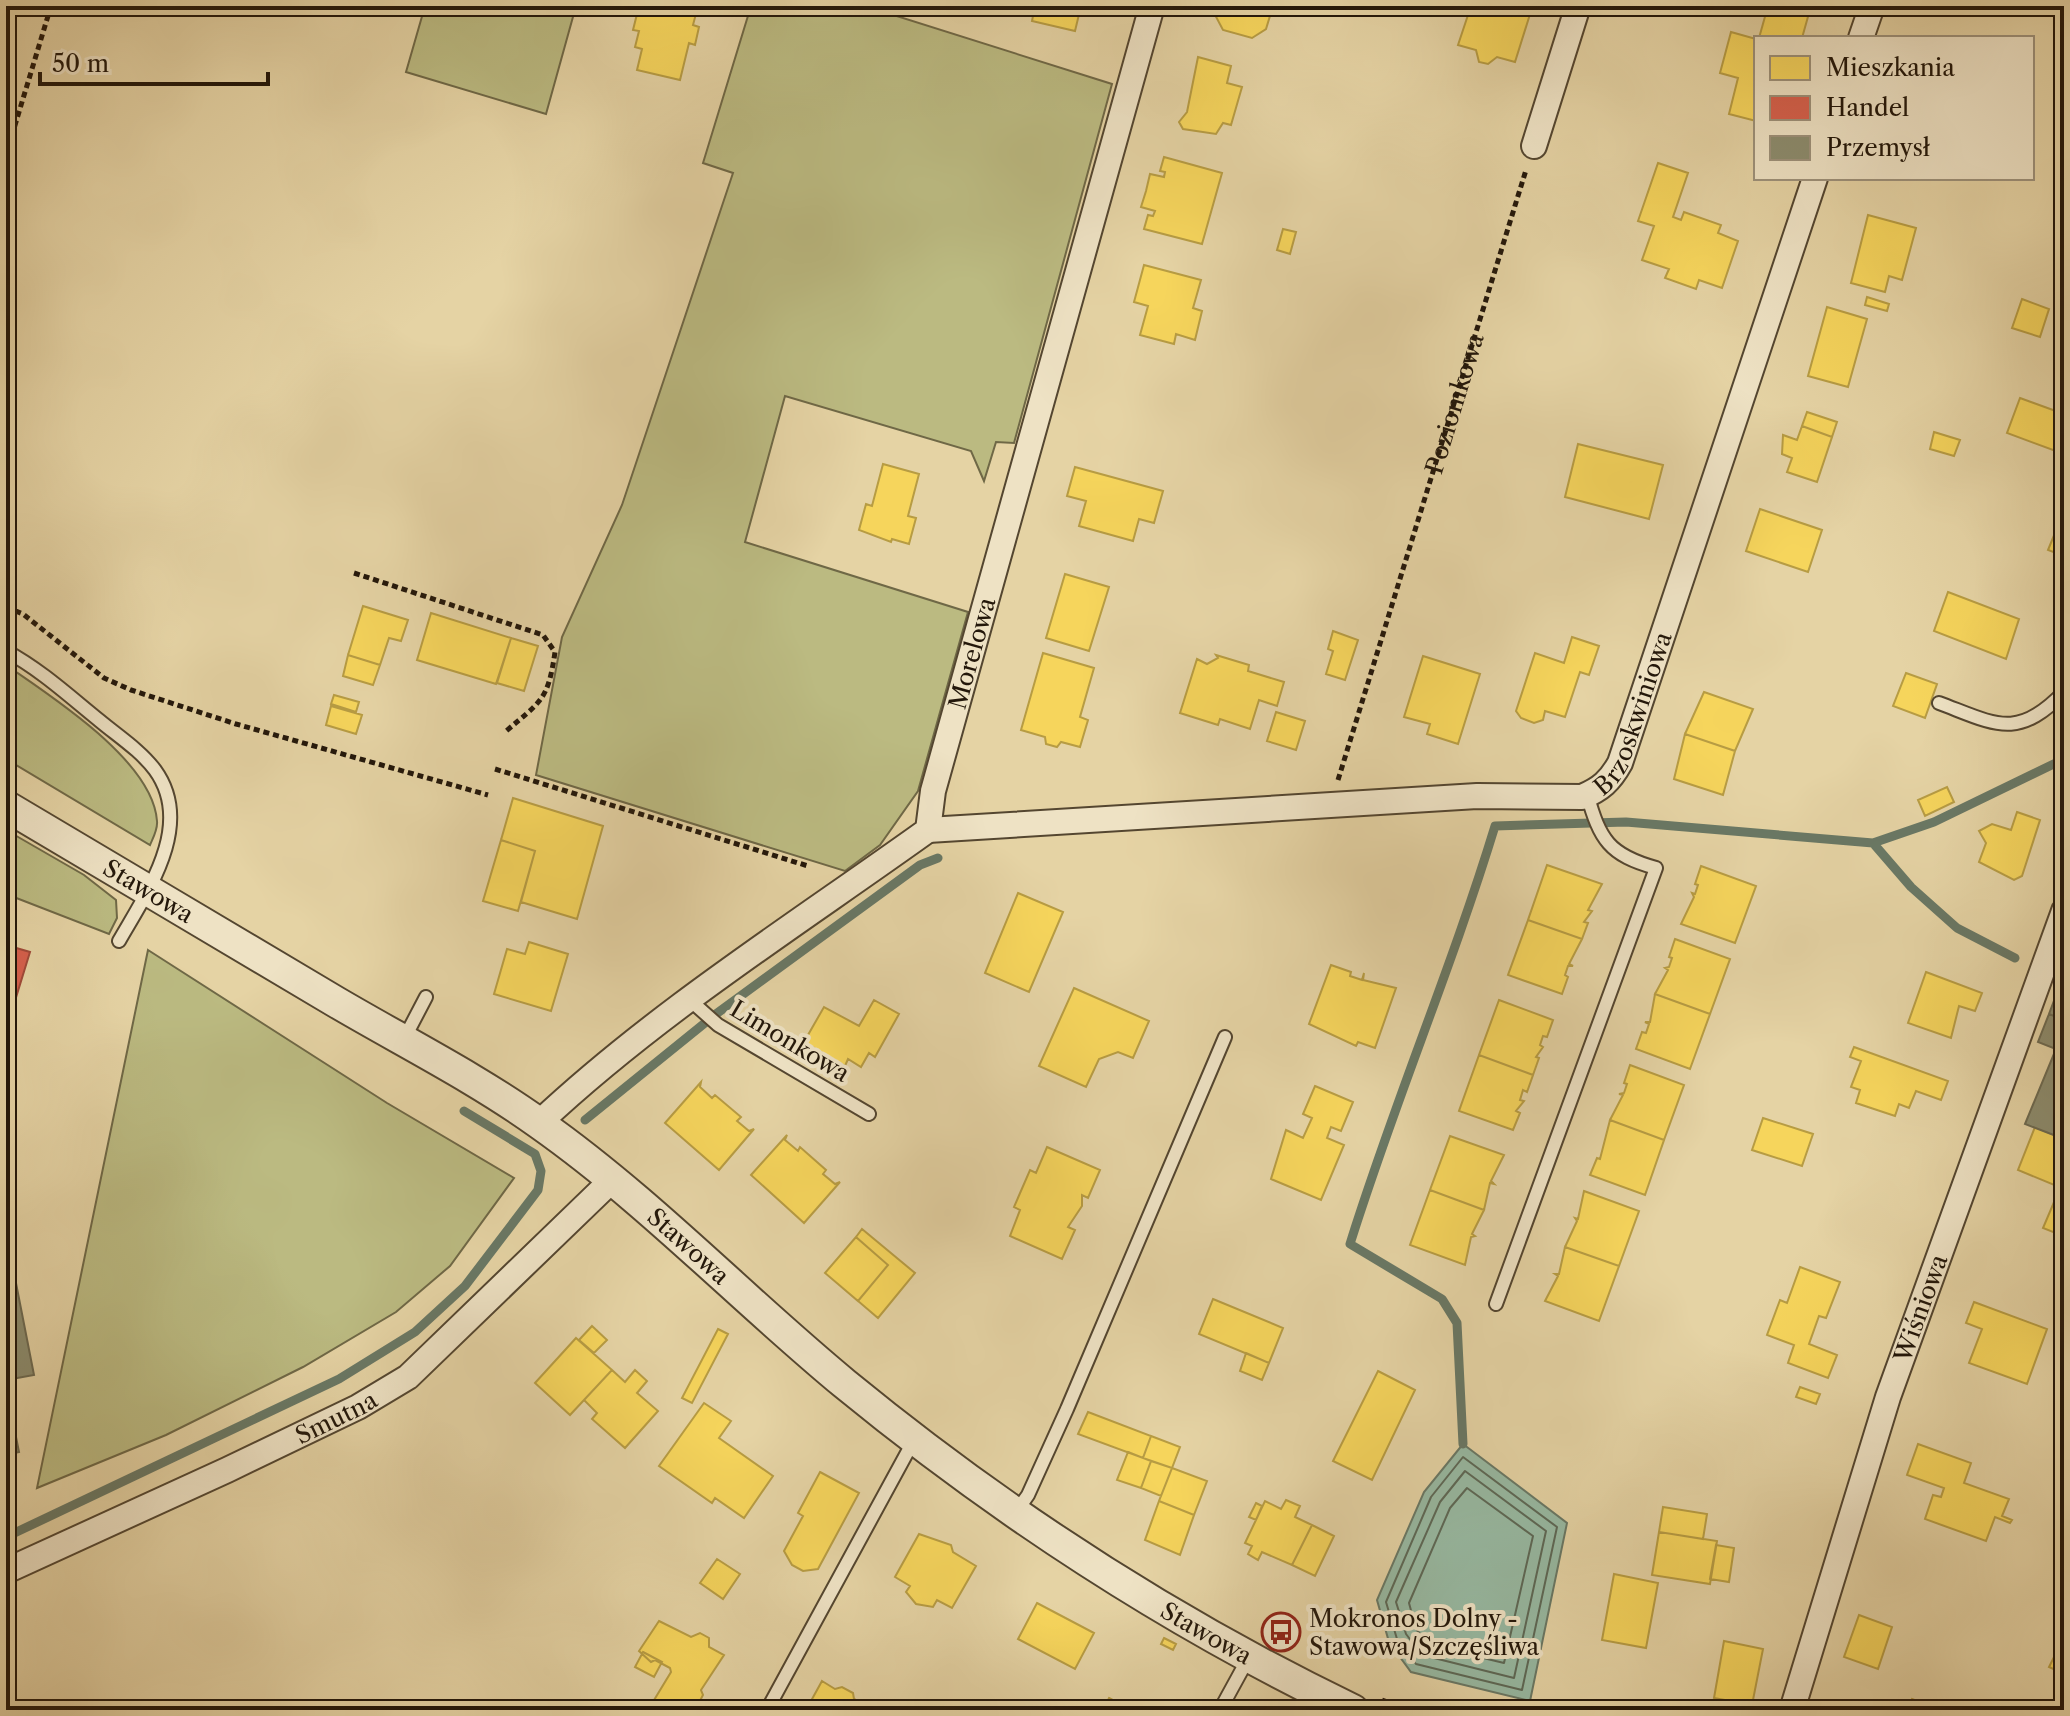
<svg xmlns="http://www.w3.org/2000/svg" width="2070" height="1716" font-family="'Libre Caslon Text',serif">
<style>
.green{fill:#bbba81;stroke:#6f6846;stroke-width:2}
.water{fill:#97b9a2;stroke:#697865;stroke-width:2}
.homes{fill:#f6d55c;stroke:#b79c43;stroke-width:2}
.shops{fill:#d6604d;stroke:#a04a39;stroke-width:2}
.industry{fill:#8c8c6e;stroke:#6c6950;stroke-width:2}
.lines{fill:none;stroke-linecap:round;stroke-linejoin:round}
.shore{stroke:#5d6856;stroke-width:2}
.stream{stroke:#697865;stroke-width:9}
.service-casing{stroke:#544630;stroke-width:16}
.minor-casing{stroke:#544630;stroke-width:28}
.tertiary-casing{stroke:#544630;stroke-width:34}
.path{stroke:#23170a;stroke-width:5;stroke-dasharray:6 4;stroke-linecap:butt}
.service{stroke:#eee2c4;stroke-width:12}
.minor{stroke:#eee2c4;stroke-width:24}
.tertiary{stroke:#eee2c4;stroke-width:30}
.labels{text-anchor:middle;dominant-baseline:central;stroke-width:8;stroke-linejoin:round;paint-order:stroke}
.street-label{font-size:24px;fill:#23170a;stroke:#eee2c4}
.poi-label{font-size:24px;fill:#23170a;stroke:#eee2c4;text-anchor:start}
</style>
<rect width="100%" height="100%" fill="#e5d3a4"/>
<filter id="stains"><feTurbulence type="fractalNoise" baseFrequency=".0025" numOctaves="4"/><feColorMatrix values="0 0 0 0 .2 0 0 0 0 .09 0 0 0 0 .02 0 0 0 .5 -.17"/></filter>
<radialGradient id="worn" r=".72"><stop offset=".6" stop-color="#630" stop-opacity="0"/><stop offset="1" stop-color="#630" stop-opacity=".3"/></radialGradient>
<!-- green -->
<path class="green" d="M425,6H576L546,114L406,72Z
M751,6H865L1112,84L1014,443L996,442L984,481L971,451L785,396L745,542L968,612L918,791L880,845L845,871L536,775L562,637L622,505L733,173L703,163Z
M6,665C52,697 153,761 157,821C158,829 153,838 150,845L6,759Z
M6,830L84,875L116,900L117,918L109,934L6,894Z
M148,950L387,1103L514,1178L450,1266L396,1312L303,1367L166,1435L37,1488Z"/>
<!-- water -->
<path class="water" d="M1463,1444L1567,1523L1530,1701L1411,1672L1389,1642L1377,1600L1424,1492Z"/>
<!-- homes -->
<path class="homes" d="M639,6H698L693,25L699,27L695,45L689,43L680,80L637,70L642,49L635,47L639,31L633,30Z
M1035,6H1081L1075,31L1032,21Z
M1273,6L1266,29L1252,38L1223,30L1214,13L1218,11L1216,6Z
M1471,6H1526L1531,11L1515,62L1497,57L1488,64L1479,62L1476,50L1458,45Z
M1768,6H1811L1802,38H1759Z
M1731,32L1756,39V121L1729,114L1738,78L1720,73Z
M1198,57L1231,66L1227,83L1242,87L1231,125L1223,123L1216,134L1183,129L1179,122L1187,112Z
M1164,157L1222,173L1202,244L1144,229L1148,215L1153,216L1155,211L1141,207L1146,191L1150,174L1164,177L1165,172L1160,171Z
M1658,163L1688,173L1673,217L1681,220L1684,212L1721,225L1718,233L1738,241L1722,288L1699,280L1696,289L1665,278L1669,269L1642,260L1654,226L1638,221Z
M1868,215L1916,228L1902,280L1889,276L1885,292L1851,283Z
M1283,229L1296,232L1290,254L1277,250Z
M1144,265L1201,280L1193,308L1202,311L1195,340L1176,334L1174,344L1140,335L1148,306L1134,302Z
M1867,297L1889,304L1887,311L1865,305Z
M2022,299L2049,309L2040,337L2012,328Z
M1827,307L1867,319L1848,387L1808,376Z
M2020,398L2064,414V454L2007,433Z
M1807,412L1837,422L1832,437L1802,426Z
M1802,426L1832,437L1817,482L1787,472L1792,458L1782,454L1783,435L1797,440Z
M1934,432L1960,440L1954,456L1930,449Z
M1578,444L1663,465L1649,519L1565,497Z
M883,464L919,474L908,516L916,518L909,544L892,539L891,542L859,530L866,504L872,506Z
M1075,467L1163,491L1154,523L1139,519L1133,541L1079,526L1086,501L1067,496Z
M1760,509L1822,530L1808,572L1746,551Z
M2064,511V556L2048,550Z
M1065,574L1109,587L1089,651L1046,638Z
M1948,592L2019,619L2006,659L1934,631Z
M363,606L408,620L401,641L389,638L380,665L348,655Z
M431,613L511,638L496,684L417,660Z
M1333,631L1358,640L1345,680L1326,674L1333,651L1328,649Z
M1572,637L1599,646L1589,675L1580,672L1565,717L1545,711L1543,720L1534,723L1521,718L1516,711L1535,653L1564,663Z
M511,638L538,646L524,691L497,683Z
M1043,653L1094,668L1080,717L1088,720L1080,747L1061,742L1057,747L1046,744L1045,737L1021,730Z
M348,655L380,665L373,685L343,676Z
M1216,655L1249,665L1248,671L1284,682L1277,706L1259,700L1250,729L1220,719L1218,725L1180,713L1197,659L1207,664L1218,658Z
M1423,656L1480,674L1458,744L1427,734L1430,724L1404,717Z
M1906,673L1937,684L1925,718L1893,706Z
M1704,692L1753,709L1735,751L1685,734Z
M334,695L359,702L356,712L331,704Z
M331,706L362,715L356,734L326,725Z
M1276,712L1305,721L1296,750L1267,741Z
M1685,734L1735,751L1723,795L1674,779Z
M1947,787L1954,802L1925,816L1918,800Z
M513,798L603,826L577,919L521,902L535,851L501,840Z
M2017,812L2040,820L2022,876L2014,880L1979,862L1986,843L1979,831L1992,824L2011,830Z
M501,840L535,851L518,911L483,901Z
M1547,865L1602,884L1588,910L1592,911L1584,922L1588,923L1582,939L1528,920Z
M1701,866L1756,886L1735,943L1681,924L1694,897L1692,893L1695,894L1698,885L1695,884Z
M1018,893L1063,912L1029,992L985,973Z
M1528,920L1582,939L1569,964L1573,966H1568L1565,975L1568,977L1562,994L1508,975Z
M1675,939L1730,959L1710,1014L1655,994L1668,970L1665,968L1669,967L1672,958L1669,957Z
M529,942L568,954L551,1011L494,994L507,949L525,954Z
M1331,965L1351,972L1350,976L1362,980L1364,973L1363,980L1396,988L1375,1048L1358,1042L1356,1046L1309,1024Z
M1926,972L1982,993L1975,1011L1959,1006L1951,1038L1908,1023Z
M1074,988L1149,1021L1133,1058L1118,1052L1099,1059L1086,1087L1039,1066Z
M1655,994L1710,1014L1690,1069L1636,1049L1642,1032L1646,1033L1649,1024L1645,1022H1650Z
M874,1000L899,1014L875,1057L869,1053L861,1067L848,1059L845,1066L804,1042L824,1007L859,1026Z
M1499,1000L1553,1020L1547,1037L1543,1036L1540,1045L1543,1047L1536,1057L1539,1058L1533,1075L1479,1055Z
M1854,1047L1948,1081L1941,1100L1916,1091L1909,1108L1899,1104L1895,1116L1856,1103L1860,1090L1851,1087L1861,1061L1850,1057Z
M1479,1055L1533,1075L1527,1092L1523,1090L1520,1100L1524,1101L1516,1111L1520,1113L1513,1130L1459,1111Z
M1630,1065L1684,1085L1664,1140L1610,1120L1623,1095L1619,1094L1624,1093L1627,1084L1624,1083Z
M701,1082L700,1087L712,1098L715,1095L741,1117L737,1121L749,1131L754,1129L719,1170L665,1123Z
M1315,1086L1353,1102L1341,1131L1331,1127L1327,1138L1344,1145L1321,1200L1271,1179L1286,1130L1303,1138L1312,1118L1303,1114Z
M1763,1118L1813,1134L1802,1166L1752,1150Z
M1610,1120L1664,1140L1645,1195L1590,1175L1597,1158L1600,1159Z
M2035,1127L2064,1139V1189L2018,1170Z
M787,1135L785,1140L798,1151L800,1147L826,1170L823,1174L835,1184L840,1182L804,1223L751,1175Z
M1450,1136L1504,1155L1491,1181L1494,1184L1490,1183L1484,1210L1430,1190Z
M1047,1147L1100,1170L1088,1198L1082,1195V1206L1068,1227L1075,1230L1062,1259L1010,1236L1020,1210L1014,1207L1030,1170L1036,1173Z
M2060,1188L2064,1189V1218L2058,1234L2043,1228Z
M1430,1190L1484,1210L1472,1234L1475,1236L1471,1237L1465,1265L1410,1245Z
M1584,1191L1639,1211L1619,1266L1565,1247L1577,1221L1575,1218L1578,1219Z
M862,1229L915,1273L878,1318L858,1301L888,1265L856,1237Z
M856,1237L888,1265L858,1301L825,1273Z
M1565,1247L1619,1266L1599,1321L1545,1301L1558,1276L1555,1274H1559Z
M1800,1267L1840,1282L1826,1318L1819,1316L1809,1344L1837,1355L1828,1378L1788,1363L1794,1345L1767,1335L1780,1300L1787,1303Z
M1213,1299L1283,1328L1269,1363L1199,1334Z
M1974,1302L2047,1329L2027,1384L1969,1363L1982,1329L1966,1323Z
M592,1326L607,1340L594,1353L579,1340Z
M718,1329L728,1334L692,1403L682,1398Z
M576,1338L612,1370L570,1415L535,1383Z
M1246,1353L1269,1363L1262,1380L1240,1371Z
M612,1370L625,1382L635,1370L647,1381L637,1393L658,1411L625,1448L592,1419L597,1413L584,1400Z
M1378,1371L1415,1390L1372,1480L1333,1461Z
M1800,1387L1820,1394L1816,1404L1796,1397Z
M704,1403L731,1421L719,1438L773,1476L744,1518L715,1498L712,1503L659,1466Z
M1088,1412L1151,1436L1143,1458L1078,1434Z
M1151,1436L1180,1447L1172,1468L1143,1458Z
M1918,1444L1971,1463L1964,1483L2009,1499L2002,1516L2012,1520L2010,1523L1995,1517L1986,1541L1925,1519L1933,1495L1941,1497L1944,1488L1907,1475Z
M1128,1452L1151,1461L1141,1488L1117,1480Z
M1151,1461L1172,1468L1161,1496L1141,1488Z
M1172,1468L1207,1481L1194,1515L1159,1501Z
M820,1472L859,1493L818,1569L803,1571L792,1565L784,1551L803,1516L798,1513Z
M1286,1500L1300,1506L1295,1517L1312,1525L1292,1565L1262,1552L1258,1560L1248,1554L1252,1546L1245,1543L1265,1501L1281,1509Z
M1159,1501L1194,1515L1180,1555L1145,1540Z
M1256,1503L1262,1506L1256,1520L1249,1517Z
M1663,1507L1707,1514L1703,1539L1659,1532Z
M1312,1525L1334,1536L1315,1576L1292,1565Z
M1659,1532L1717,1541L1710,1584L1652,1575Z
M919,1534L951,1545L953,1552L976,1566L952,1608L937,1600L933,1607L916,1604L906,1592L910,1586L895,1577Z
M1716,1545L1734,1548L1729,1582L1710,1579Z
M717,1559L740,1574L723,1599L700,1583Z
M1614,1574L1658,1583L1646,1648L1602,1640Z
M1037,1603L1094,1633L1075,1669L1018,1639Z
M1859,1615L1892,1627L1878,1669L1844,1657Z
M659,1621L691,1637L700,1633L709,1638V1647L724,1655L701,1690L703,1695L695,1710H648L671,1672L670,1668L655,1660L651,1662L639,1651Z
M1164,1638L1176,1644L1173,1650L1161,1644Z
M1724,1641L1763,1649L1752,1705L1714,1698Z
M2057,1651L2064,1654V1674L2049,1667Z
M643,1652L662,1662L654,1677L635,1667Z
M822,1681L835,1689L842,1687L853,1693L854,1699L874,1710H806Z
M1109,1698L1131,1710H1103Z
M1912,1699L1940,1710H1908Z"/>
<!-- shops -->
<path class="shops" d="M6,945L30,952L6,1030Z"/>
<!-- industry -->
<path class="industry" d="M2055,998L2064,1002V1020L2049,1014Z
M2049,1014L2064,1020V1139L2025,1124L2056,1049L2038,1042Z
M6,1232L34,1375L6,1380Z
M6,1387L19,1452L6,1455Z"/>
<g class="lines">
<!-- shore -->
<path class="shore" d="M1463,1457L1557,1527L1522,1690L1416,1664L1397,1639L1386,1602L1431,1497Z
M1465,1471L1546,1531L1514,1678L1422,1655L1406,1634L1396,1602L1440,1502Z
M1467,1488L1533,1536L1504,1663L1429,1645L1416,1629L1409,1603L1450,1508Z"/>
<!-- stream -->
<path class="stream" d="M1873,843L1911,887L1957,928L2015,958
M585,1120L716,1014L920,865L938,858
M1463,1444L1457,1323L1442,1299L1350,1244C1394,1103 1452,967 1495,826L1626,822L1873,843L1934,822L2064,759
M6,1537L339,1379L415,1332L465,1286L538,1190L541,1171L535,1154L464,1111"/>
<!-- service casing -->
<g class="service-casing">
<path id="service" d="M6,651C41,670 69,696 100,721C118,736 141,751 155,770C195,825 147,892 119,941
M1939,703C1995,724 2017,741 2064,692
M691,1001L718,1025L869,1114
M403,1041L426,997
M1496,1304L1656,868C1609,855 1600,840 1587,794
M1016,1512L1028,1495L1067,1409L1225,1037
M767,1710L914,1440
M1220,1710L1249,1657"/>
</g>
<!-- minor casing -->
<g class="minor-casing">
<g id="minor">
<path d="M1861,38L1872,6"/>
<path d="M1534,146L1578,6"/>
<path id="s2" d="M928,830L1477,796L1582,797C1601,789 1610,781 1620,763L1815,178"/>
<path id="s3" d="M539,1123C656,1013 797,924 928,830L933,791L1152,6"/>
<path id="s4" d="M6,1571L227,1470L358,1407L408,1377L612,1180"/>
<path id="s5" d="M1792,1710L1888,1397L2064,911"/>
</g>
</g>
<!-- tertiary casing -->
<g class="tertiary-casing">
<g id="tertiary">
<path id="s6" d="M6,806C116,871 226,937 336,1002C404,1042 476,1078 540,1124C649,1201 742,1299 845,1384C1000,1511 1172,1623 1353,1710"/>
</g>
</g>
<!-- path -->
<g class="path">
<path d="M6,155L51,6"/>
<path d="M354,573L543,635L555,652C548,701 541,701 505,732"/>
<path d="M6,607L23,614L104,678L131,690L236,724L488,795"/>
<path d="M495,769L808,866"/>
<path id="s1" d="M1338,780L1526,170"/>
<path d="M1382,1700L1408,1710"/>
</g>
<!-- service -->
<use href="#service" class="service"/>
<!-- minor -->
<use href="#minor" class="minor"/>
<!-- tertiary -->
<use href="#tertiary" class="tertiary"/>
</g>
<!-- icons -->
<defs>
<g id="bus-ring" transform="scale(2)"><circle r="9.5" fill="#eee2c4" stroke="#8f2418" stroke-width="1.5"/><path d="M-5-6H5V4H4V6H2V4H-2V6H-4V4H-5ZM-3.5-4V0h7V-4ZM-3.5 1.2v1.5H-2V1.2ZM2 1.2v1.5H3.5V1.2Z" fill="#8f2418"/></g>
</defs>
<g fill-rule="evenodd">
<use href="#bus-ring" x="1281" y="1632"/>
</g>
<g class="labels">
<!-- street labels -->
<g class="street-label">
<text stroke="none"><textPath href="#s1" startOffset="394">Poziomkowa</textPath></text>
<text stroke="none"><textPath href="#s3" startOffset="670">Morelowa</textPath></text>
<text stroke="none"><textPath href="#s2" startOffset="758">Brzoskwiniowa</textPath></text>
<text stroke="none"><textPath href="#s6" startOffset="166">Stawowa</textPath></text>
<text transform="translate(790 1041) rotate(31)">Limonkowa</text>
<text stroke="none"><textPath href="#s6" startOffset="814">Stawowa</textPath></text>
<text stroke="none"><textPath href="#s5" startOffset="422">Wiśniowa</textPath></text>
<text stroke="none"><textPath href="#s4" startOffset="364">Smutna</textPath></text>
<text stroke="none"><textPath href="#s6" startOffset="1462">Stawowa</textPath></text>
</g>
<!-- poi labels -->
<g class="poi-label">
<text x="1309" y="1618">Mokronos Dolny -<tspan x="1309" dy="28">Stawowa/Szczęśliwa</tspan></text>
</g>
</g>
<!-- margin -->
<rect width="2070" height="1716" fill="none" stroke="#e5d3a4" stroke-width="32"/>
<rect x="8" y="8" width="2054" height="1700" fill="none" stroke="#23170a" stroke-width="4"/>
<rect x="16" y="16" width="2038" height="1684" fill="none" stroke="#23170a" stroke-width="2"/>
<!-- legend -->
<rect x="1754" y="36" width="280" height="144" fill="#eee2c4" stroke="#9d917a" stroke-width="2"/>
<rect x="1770" y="56" width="40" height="24" fill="#f6d55c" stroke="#9d917a" stroke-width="2"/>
<text x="1826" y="76" font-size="24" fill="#23170a">Mieszkania</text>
<rect x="1770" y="96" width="40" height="24" fill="#d6604d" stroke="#9d917a" stroke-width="2"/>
<text x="1826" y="116" font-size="24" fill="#23170a">Handel</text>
<rect x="1770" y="136" width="40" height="24" fill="#8c8c6e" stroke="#9d917a" stroke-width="2"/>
<text x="1826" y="156" font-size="24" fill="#23170a">Przemysł</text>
<!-- scale -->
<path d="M40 72v12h228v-12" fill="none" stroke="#23170a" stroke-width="4"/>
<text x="52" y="72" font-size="24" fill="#23170a" stroke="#eee2c4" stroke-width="6" paint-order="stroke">50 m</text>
<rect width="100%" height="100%" filter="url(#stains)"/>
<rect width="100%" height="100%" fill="url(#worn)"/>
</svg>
